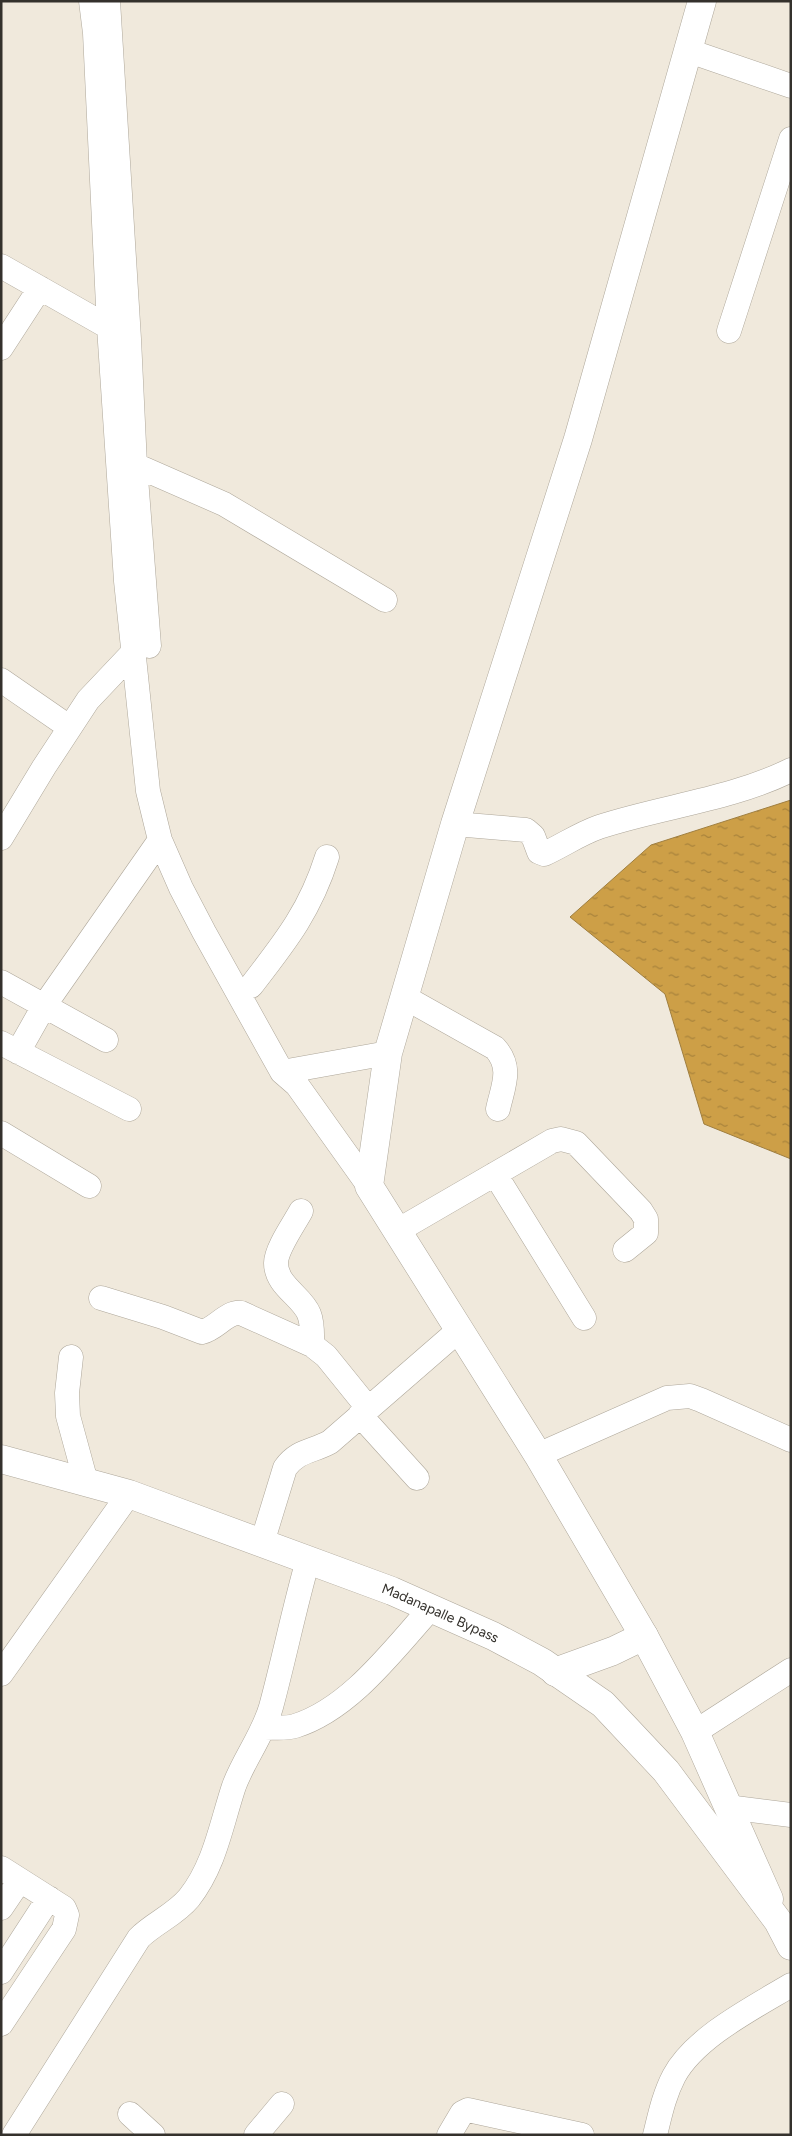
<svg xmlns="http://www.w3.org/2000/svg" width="792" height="2136" font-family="Figtree,sans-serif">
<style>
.water{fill:url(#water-ripples);stroke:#9f7e3f}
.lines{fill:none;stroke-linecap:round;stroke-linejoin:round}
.minor-casing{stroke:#aea79a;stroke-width:25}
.major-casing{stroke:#aea79a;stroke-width:29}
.highway-casing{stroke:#aea79a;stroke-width:29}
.minor{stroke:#fff;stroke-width:24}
.major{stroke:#fff;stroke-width:28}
.highway{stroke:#fff;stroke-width:28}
.labels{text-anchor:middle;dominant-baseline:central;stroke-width:5;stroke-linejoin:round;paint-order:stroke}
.street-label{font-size:14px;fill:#34312c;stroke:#fef6e9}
</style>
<defs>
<pattern id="water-ripples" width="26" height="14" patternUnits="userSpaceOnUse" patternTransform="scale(1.25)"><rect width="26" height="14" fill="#cd9f47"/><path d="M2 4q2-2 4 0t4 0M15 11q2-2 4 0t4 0" fill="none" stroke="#a7823b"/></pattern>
</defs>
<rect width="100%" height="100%" fill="#f0e9dc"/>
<!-- water -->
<path class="water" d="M791,800V1159L704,1124L665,994L570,917L651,845Z"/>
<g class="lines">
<!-- minor casing -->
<g class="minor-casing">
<path id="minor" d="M91,1L95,33L109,327L126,581L148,791L160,840L181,888L204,932L282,1072L297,1085L369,1186
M108,1L129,339L135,465L149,646
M689,51L791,86
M1,266L119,333
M729,331L791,139
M1,348L40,288
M135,465L224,504L385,600
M1,680L69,727
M455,824L526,830L533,836L539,852L544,854C562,846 579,834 599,827C663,806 730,800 791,770
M1,838L44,767L88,700L141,644
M1,982L106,1040
M251,986C285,942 310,911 327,857
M404,997L495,1048C513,1068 503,1086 498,1109
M1,1043L129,1109
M18,1052L44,1006L160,840
M282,1072L388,1053
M1,1133L89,1186
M495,1174L584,1318
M301,1211C294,1224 276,1249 276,1263C276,1286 302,1296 309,1314C313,1324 312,1335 312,1345
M397,1231L552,1141L561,1139L576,1143L641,1211L646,1219V1233L625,1250
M101,1298L163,1317L202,1332C216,1329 227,1311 241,1313L312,1345L326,1356L368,1408
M71,1357L67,1393L68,1416L86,1482
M360,1415L417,1478
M538,1455L667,1398L690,1396L701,1400L791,1440
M262,1543L285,1468C298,1450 312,1452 330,1442L459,1330
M1,1674L129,1494
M264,1728C273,1727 286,1729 295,1726C350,1709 393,1650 431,1608
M695,1732L791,1670
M727,1807L791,1815
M1,1868L64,1908L67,1915L64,1929L1,2024
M1,1908L20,1880
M1,1972L49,1898
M130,2114L153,2135
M14,2135L139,1938C154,1923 175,1915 189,1898C215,1865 221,1825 234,1786C244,1759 263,1735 271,1707C284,1659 294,1609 308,1560
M256,2135L282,2104
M449,2135L462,2113L468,2110L582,2135
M655,2135C660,2115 664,2095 674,2076C695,2037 753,2008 791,1985"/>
</g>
<!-- major casing -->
<g class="major-casing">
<path id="major" d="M702,1L578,439L455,824L388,1053L369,1186L538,1455L644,1636L695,1732L769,1899"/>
</g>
<!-- highway casing -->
<g class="highway-casing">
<g id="highway">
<path id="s1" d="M1,1459L129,1494L392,1591L493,1636L542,1662L603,1704L666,1771L778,1921L791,1946"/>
<path d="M555,1672L613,1651L644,1636"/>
</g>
</g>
<!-- minor -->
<use href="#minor" class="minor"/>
<!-- major -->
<use href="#major" class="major"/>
<!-- highway -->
<use href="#highway" class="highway"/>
</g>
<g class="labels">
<!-- street labels -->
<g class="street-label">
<text stroke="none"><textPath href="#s1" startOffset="466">Madanapalle Bypass</textPath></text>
</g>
</g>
<!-- border -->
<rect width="792" height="2136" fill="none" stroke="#34312c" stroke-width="5"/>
</svg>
